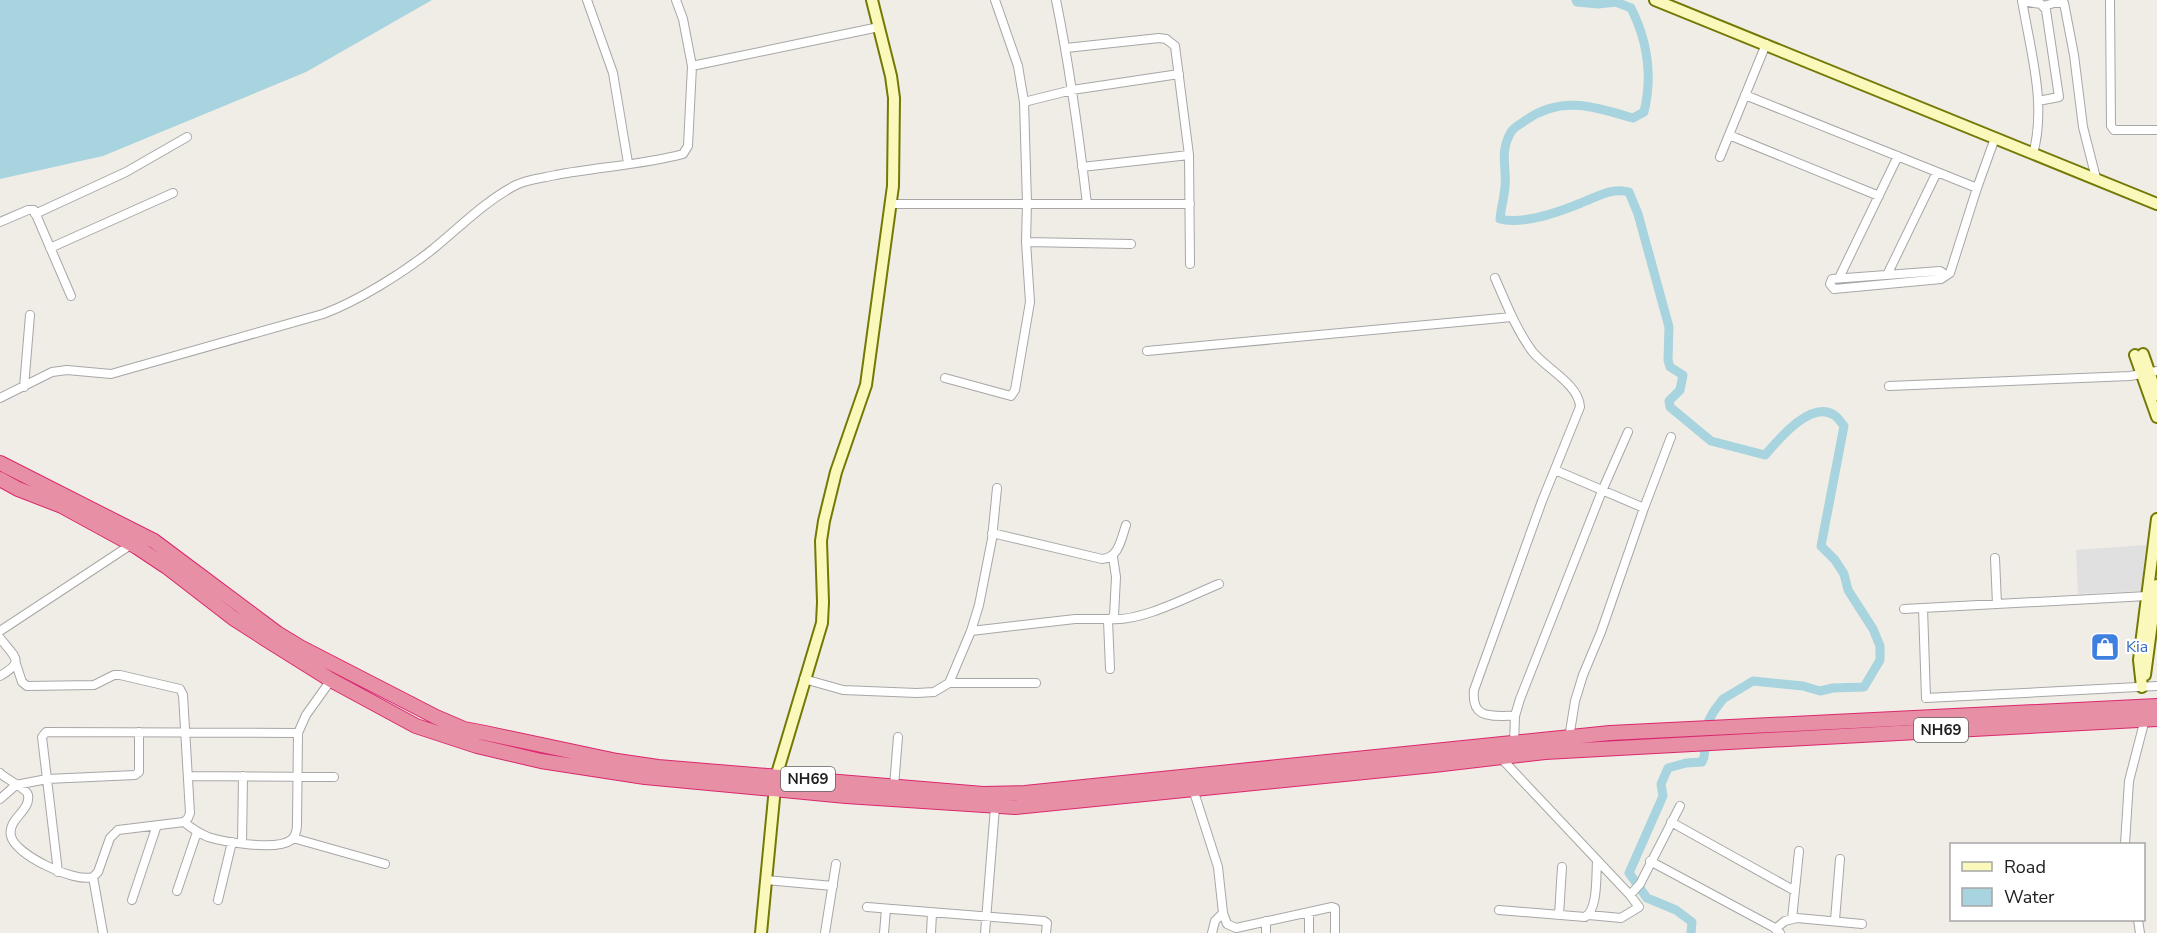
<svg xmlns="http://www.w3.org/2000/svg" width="2157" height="933" font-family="'Nunito Sans',sans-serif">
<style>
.parking{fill:#e0e0e0}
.water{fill:#a7d4de}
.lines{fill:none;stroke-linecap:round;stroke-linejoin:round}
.canal{stroke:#a7d4de;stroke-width:9}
.street-casing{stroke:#a7a7a7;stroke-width:10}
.secondary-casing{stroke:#737905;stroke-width:14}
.highway-casing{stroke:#db276f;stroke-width:16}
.street{stroke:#fff;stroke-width:8}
.secondary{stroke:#faf9bb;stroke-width:10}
.highway{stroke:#e78fa4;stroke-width:14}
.labels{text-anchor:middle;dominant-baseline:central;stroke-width:4.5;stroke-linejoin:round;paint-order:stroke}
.shield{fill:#fff;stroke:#636363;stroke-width:1.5}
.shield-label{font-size:15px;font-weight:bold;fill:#202020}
.shop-label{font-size:16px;fill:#366cbe;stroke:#fff;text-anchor:start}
</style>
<rect width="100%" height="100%" fill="#f0ede6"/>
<!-- parking -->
<path class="parking" d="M2146,545L2141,591L2078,594L2076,550Z"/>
<!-- water -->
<path class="water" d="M0,0H432L306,72L103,156L0,179Z"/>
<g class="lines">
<!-- canal -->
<path class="canal" d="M1576,0L1577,2L1598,4L1616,2L1631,8C1648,42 1653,75 1644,112L1633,118C1594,107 1562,95 1526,120C1521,124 1514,127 1511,132C1499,153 1507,166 1505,187C1504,198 1501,208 1500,219C1523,225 1559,212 1581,203C1597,197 1612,187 1629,192L1638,214L1669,327L1668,360L1670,367L1683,375L1680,390L1669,401L1670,407L1711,441L1765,455C1779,439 1811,400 1834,415C1838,417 1841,423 1844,426L1821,546L1835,560L1844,574L1848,590L1873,629L1880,646V660L1864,687L1833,688L1820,691L1803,686L1753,681L1723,699L1714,711L1709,720L1704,757L1702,762L1686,763L1668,768L1661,784L1663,796L1629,873L1647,898L1676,910L1692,922L1691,933"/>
<!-- street casing -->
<g class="street-casing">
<path id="street" d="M587,0L613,73L628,163
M1056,0C1070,68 1079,136 1087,204
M2022,0C2030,50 2047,104 2033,154
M2110,0L2111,126L2114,130H2157
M2022,1L2041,4L2046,10L2059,97L2038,101
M2044,6L2054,3H2064L2074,55L2083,127L2096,178
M1066,48L1159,38L1166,39L1175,46L1189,155L1190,264
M692,66L879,27
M1745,95L1977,188
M1024,102L1072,90L1179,74
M1729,135L1879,196
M1720,157L1766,44
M1082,167L1189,155
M890,204H1190
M35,214L126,172L187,137
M0,222L28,210H34L71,296
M1026,242L1131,244
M50,248L173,193
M1888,273L1937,172
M1946,275L1940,271L1832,279L1830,284L1834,289L1941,279L1950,273L1977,188L1995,138
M1495,278C1506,303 1516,329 1532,351C1545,368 1579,384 1580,407L1542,501L1474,690C1471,721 1493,715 1515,716
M1839,278L1898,156
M1147,351L1512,317
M945,378L1011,396L1015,390L1030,302L1026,242L1027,203L1024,102L1018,66L995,0
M1889,386L2130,376L2157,371
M24,387L30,315
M0,398L52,372L67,370L111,374L323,314C358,301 403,273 433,249C460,227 485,201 516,185C528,179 543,178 556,175C598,167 642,165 683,154L688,146L692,66L683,19L676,0
M1555,470L1644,508
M992,533L1102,559C1119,558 1121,539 1126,525
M1995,558L1997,604
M1923,608L1926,698L2157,686
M1904,609L2147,596L2150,600
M1110,619C1142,622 1189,596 1219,584
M1108,620L1110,669
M0,631L132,544
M971,631L1075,619H1110L1114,616L1116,577L1113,557
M0,638C15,658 26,661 0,676
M804,679L843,690L917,693L934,692L949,683L971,631L979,605L992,539L997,488
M949,683H1036
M1569,738L1575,701L1583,675L1601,632L1644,508L1671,437
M1514,744L1515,716L1520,699L1602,491L1628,432
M1500,757L1630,895L1639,907L1621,918L1589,915
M0,773C6,779 27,789 28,795C31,811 7,819 11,836C15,855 75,883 93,877L98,872L110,838L118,830L184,822L188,818L190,813L183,695L180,689L120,675H114L94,685L27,686L22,682L16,664
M188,776L334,777
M894,786L898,737
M1193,789L1218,867L1223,913L1227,924L1236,928L1332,907L1335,908V933
M0,799L16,785L47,779L135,775L139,772V732
M184,822C191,828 199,833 208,837C224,842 277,851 291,840C296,836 297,830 297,824L298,733L306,715L331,680
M1671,822L1795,891
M293,838L385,864
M242,843L243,776
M2125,844L2129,781L2145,719
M1650,861L1773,927L1780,933
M58,872L42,737L46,732L298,733
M93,877L103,933
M766,880L833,886
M177,891L197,832
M1630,895L1640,884L1680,806
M132,900L157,825
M218,900L232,842
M867,907L1044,921L1047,923L1046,933
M1499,910L1585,917C1598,910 1596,876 1597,861
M1309,912V933
M1559,915L1562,867
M1792,919L1799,851
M1835,920L1840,859
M2138,920L2140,933
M1266,921V933
M1775,929L1785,921L1797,918L1862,924
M825,933L836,864
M884,933L886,909
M931,933L932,913
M985,933L995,807
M1212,933L1215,921L1223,913"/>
</g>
<!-- secondary casing -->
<g class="secondary-casing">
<path id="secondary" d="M1655,0L2157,204
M2143,354L2157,395
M2135,355L2157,417
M2145,675L2157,585
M2142,687L2139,660L2157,519
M761,933L776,777L822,623L823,602L821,541L824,521L836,472L866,385L893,186L894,98L891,76L872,0"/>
</g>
<!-- highway casing -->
<g class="highway-casing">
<path id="highway" d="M0,463L154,541L277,633L300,647L436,717L464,729L485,733L617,761L658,767L983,794L1025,793L1610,733L2157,706
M0,479L18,489L62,506L137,547L167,567L233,618L264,638L331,680L416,726L477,746L541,761L645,777L846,796L1015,807L1434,765L1545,752L2157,719"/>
</g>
<!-- street -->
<use href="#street" class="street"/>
<!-- secondary -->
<use href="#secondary" class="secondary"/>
<!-- highway -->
<use href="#highway" class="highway"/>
</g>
<!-- icons -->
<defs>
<g id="shop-square" transform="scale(1.5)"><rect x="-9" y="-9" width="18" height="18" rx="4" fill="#3f7fe0" stroke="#fff"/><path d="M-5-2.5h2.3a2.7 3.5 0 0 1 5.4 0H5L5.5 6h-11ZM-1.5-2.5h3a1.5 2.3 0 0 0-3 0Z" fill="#fff"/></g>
</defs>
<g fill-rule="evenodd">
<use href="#shop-square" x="2105" y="647"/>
</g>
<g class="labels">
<!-- shield labels -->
<g class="shield">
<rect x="1914" y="718" width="54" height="24" rx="4.5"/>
<rect x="781" y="767" width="54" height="24" rx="4.5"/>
</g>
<g class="shield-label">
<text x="1941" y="730">NH69</text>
<text x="808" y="779">NH69</text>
</g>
<!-- shop labels -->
<g class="shop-label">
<text x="2126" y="647">Kia</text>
</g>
</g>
<!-- legend -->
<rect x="1950" y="843" width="195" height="78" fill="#ffffff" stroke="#a6a6a6" stroke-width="1.5"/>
<rect x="1962" y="862" width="30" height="9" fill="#faf9bb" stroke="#a6a6a6" stroke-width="1.5"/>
<text x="2004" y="873" font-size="18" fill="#202020">Road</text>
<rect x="1962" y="888" width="30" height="18" fill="#a7d4de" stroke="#a6a6a6" stroke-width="1.5"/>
<text x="2004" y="903" font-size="18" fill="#202020">Water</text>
</svg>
